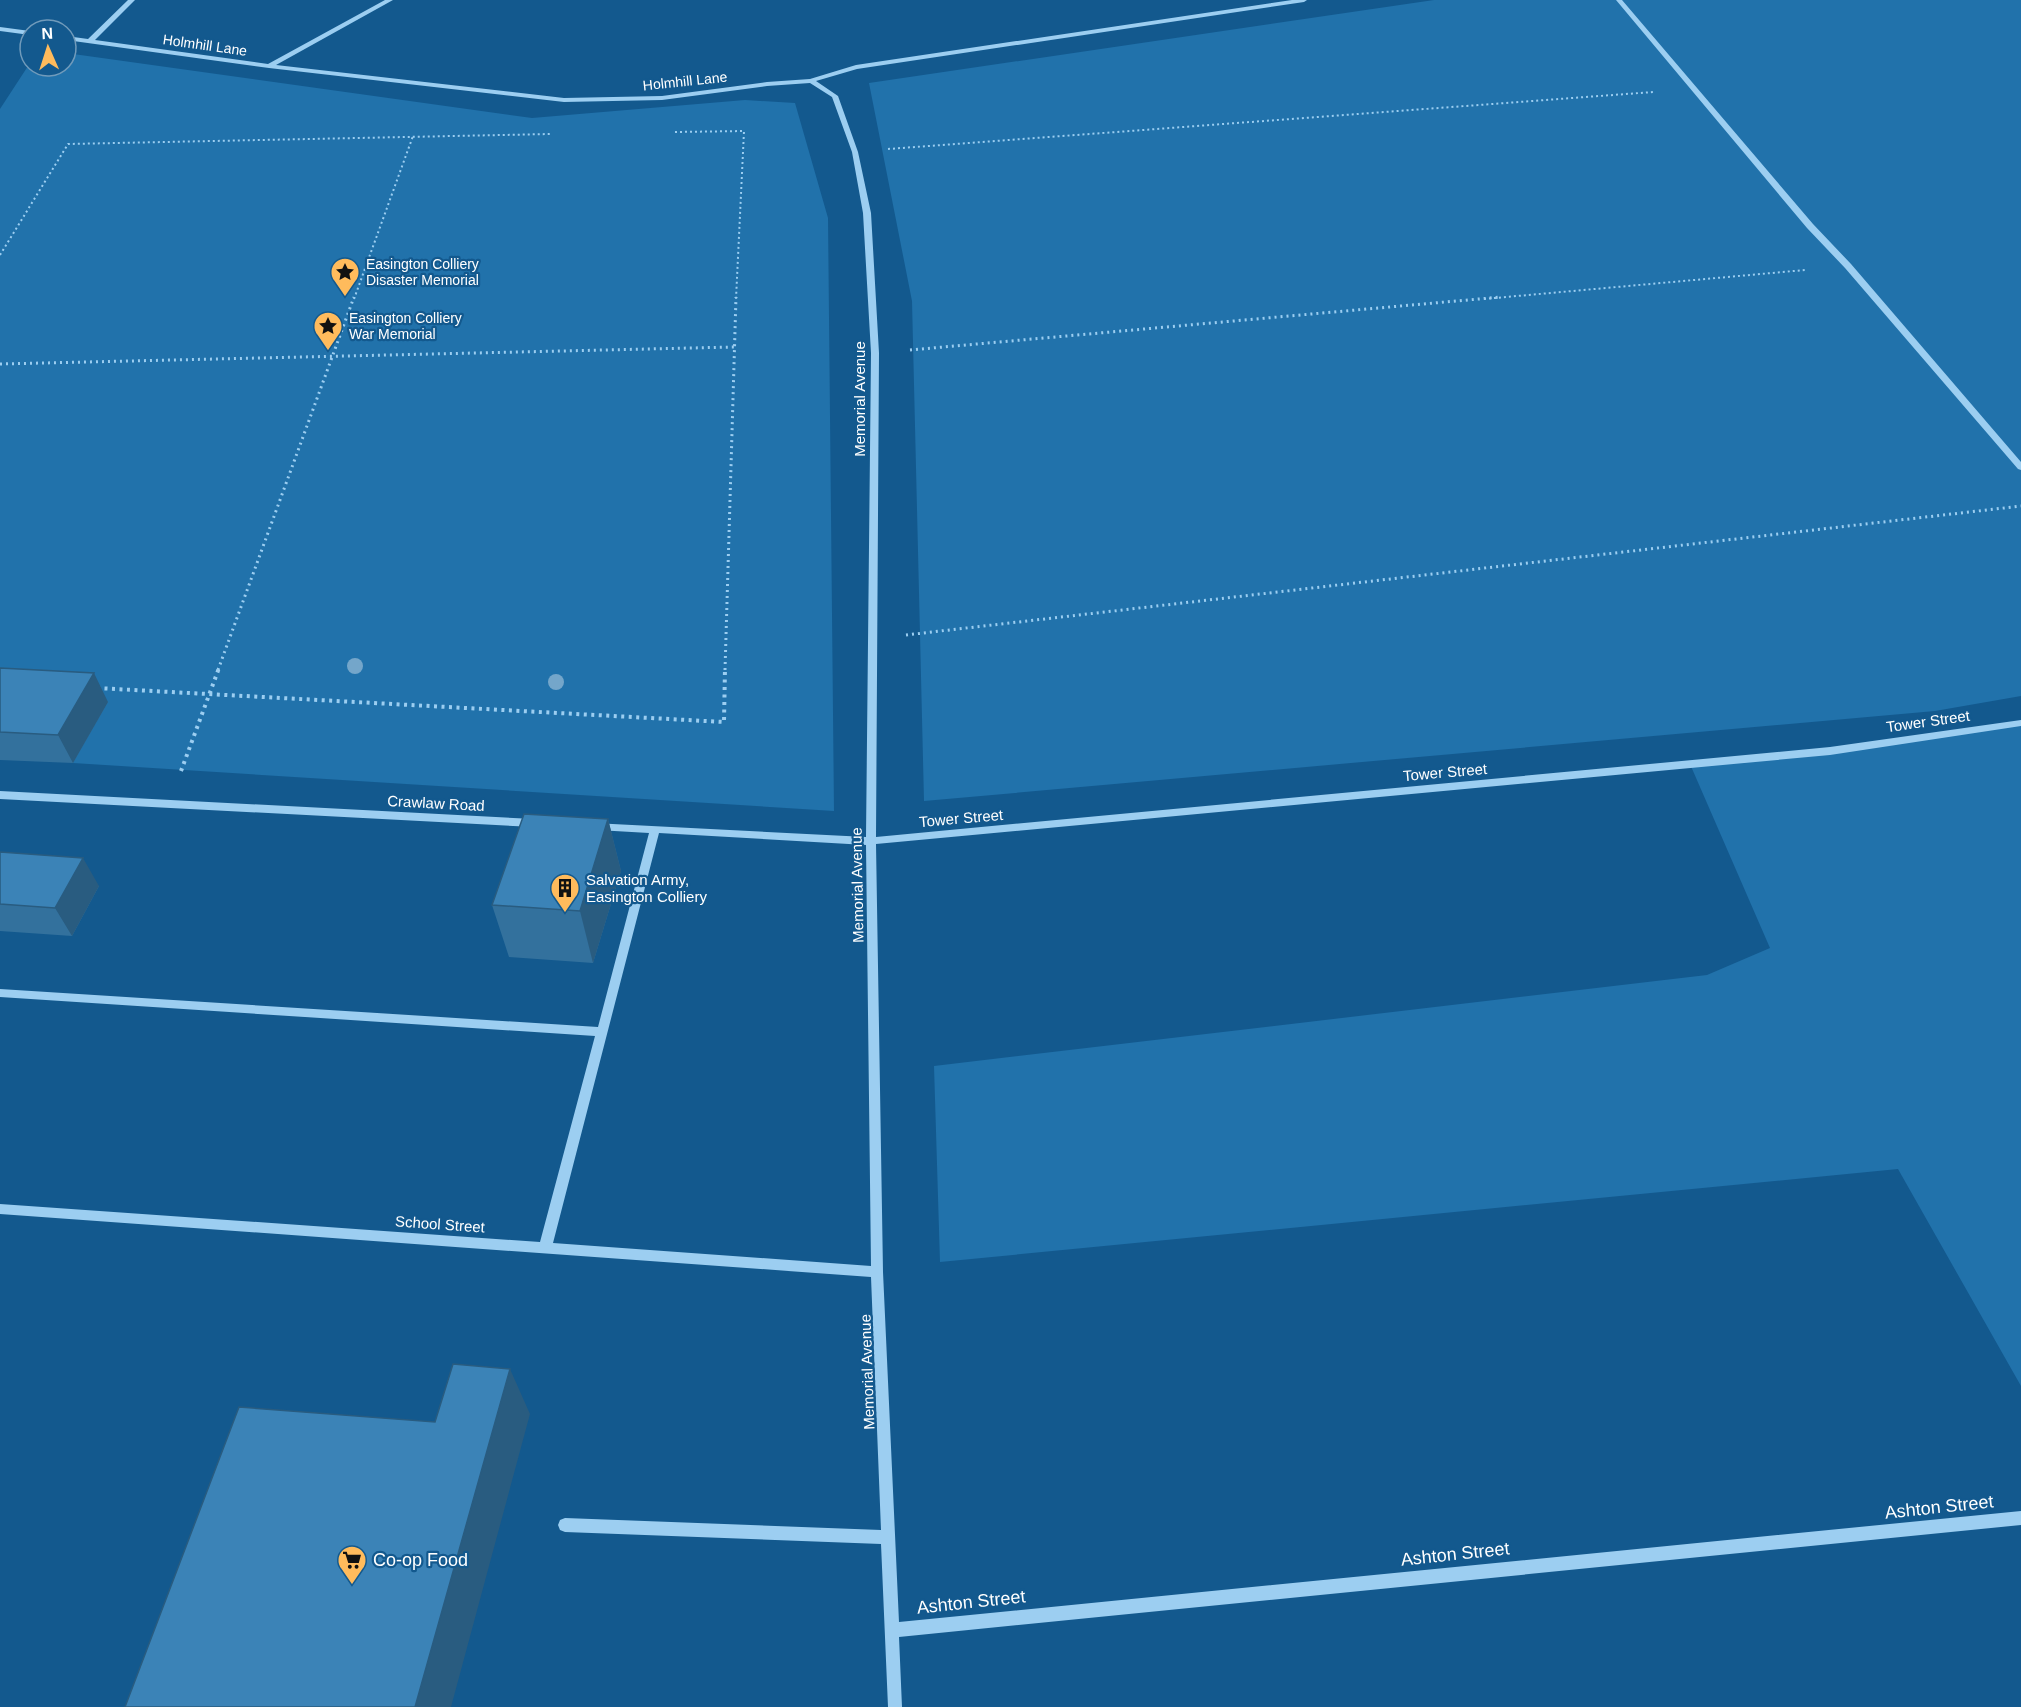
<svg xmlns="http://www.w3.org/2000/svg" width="2021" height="1707" font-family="Helvetica,sans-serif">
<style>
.green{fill:#2172ab}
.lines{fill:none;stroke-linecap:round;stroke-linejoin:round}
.path-far2{stroke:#9ccef1;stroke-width:2;stroke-dasharray:2 3;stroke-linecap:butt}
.path-far1{stroke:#9ccef1;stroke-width:3;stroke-dasharray:2 4;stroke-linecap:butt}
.path{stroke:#9ccef1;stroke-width:4;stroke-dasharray:3 4.5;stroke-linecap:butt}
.minor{fill:#9ccef1;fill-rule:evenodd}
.tree{fill:#74a6ca}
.wall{fill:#33719d}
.shaded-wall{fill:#295c80}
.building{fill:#3b83b7;stroke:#295c80;stroke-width:1.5}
.labels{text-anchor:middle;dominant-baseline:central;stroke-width:4.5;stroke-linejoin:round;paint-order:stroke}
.far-street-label{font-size:14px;fill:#fff;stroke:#13598e}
.far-poi-label{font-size:14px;fill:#fff;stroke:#13598e;text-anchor:start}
.street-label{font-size:15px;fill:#fff;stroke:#13598e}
.poi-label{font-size:15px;fill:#fff;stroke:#13598e;text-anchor:start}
.near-street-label{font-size:18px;fill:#fff;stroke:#13598e}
.near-poi-label{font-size:18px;fill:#fff;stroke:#13598e;text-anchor:start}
</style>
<rect width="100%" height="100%" fill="#13598e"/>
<!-- green -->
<path class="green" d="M1434,0H2021V696L1935,711L924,801L912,301L869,83Z
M66,53L532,118L745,100L795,103L828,218L834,811L73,763L0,696V109L30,63V66H66Z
M2021,723V1386L1898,1169L940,1262L934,1066L1707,975L1770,948L1690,764L1830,751Z"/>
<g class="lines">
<!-- path-far2 -->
<path class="path-far2" d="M675,132L744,131L736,299
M888,149L1653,92
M0,255L68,144L550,134
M354,299L413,136
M1484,299L1805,270"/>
<!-- path-far1 -->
<path class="path-far1" d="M910,350L1501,297
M0,364L734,347
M906,635L2021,506
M218,670L354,297
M725,670L736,297"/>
<!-- path -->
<path class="path" d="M97,688L724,722L725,668
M181,771L219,668"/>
<!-- minor -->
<path class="minor" d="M128,0H135L95,40L268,64L385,0H393L276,65L564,98L662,96L767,82L810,79L856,65L1292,0H1307L1304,2L857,69L816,81L838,96L858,152L871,213L879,353L876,837L1830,747L2021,720V726L1830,755L876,844L883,1272L899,1622L2021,1511V1525L899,1637L902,1707H888L881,1544L565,1532L560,1530L558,1525L560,1520L565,1518L881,1530L871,1277L0,1214V1204L540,1242L595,1036L0,997V989L598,1027L649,833L597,830L593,829L592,826L593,823L866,837L871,353L863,213L852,152L832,97L810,83L767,86L662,100L564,102L269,68L66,40V36L88,39ZM659,833L866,845L871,1266L553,1243Z
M1616,0H1622L1813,224L1851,264L2021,462V470L2018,469L1845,268L1807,228Z
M0,27L30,31V35L0,31Z
M0,791L534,819L539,823L534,827L0,799Z"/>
</g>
<!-- trees -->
<g class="tree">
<circle cx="355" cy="666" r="8"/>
<circle cx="556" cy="682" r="8"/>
</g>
<!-- wall -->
<path class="wall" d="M0,668L108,702L73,763L0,760Z
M608,819L621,871L593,963L509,957L492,905Z
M0,852L99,886L72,936L0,931Z"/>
<!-- shaded-wall -->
<path class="shaded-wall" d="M94,673L108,702L73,763L58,735Z
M608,819L621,871L593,963L580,911Z
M83,858L99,886L72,936L55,908Z
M510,1369L530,1414L451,1707H415Z"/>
<!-- building -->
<path class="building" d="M0,668L94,673L58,735L0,732Z
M524,814L608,819L580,911L492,905Z
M0,852L83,858L55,908L0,904Z
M453,1364L510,1369L415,1707H125L239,1407L435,1422Z"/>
<!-- icons -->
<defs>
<g id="sight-pin" transform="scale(1.5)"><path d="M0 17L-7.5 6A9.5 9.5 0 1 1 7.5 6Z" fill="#ffbb5c" stroke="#13598e"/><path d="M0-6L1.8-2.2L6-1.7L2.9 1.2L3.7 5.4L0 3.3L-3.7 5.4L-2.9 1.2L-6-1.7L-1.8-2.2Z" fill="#111"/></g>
<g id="building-pin" transform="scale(1.5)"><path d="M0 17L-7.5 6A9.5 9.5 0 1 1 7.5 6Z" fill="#ffbb5c" stroke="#13598e"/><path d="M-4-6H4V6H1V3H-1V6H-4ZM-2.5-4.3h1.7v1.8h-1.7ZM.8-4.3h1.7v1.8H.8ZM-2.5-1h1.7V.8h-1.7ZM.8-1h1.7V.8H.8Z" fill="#111"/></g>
<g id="supermarket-pin" transform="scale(1.5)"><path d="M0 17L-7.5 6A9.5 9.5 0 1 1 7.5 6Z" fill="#ffbb5c" stroke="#13598e"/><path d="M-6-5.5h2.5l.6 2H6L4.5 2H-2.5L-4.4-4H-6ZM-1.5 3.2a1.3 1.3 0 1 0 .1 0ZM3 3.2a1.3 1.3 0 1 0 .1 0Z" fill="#111"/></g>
</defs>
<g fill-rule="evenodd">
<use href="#sight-pin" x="345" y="272"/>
<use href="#sight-pin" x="328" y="326"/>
<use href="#building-pin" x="565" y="888"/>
<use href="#supermarket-pin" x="352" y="1560"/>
</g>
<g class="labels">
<!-- far-street labels -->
<g class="far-street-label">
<text transform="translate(205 45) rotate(8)">Holmhill Lane</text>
<text transform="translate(685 81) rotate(-6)">Holmhill Lane</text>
</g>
<!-- far-poi labels -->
<g class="far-poi-label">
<text x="366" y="264">Easington Colliery<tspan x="366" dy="16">Disaster Memorial</tspan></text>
<text x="349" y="318">Easington Colliery<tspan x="349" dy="16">War Memorial</tspan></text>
</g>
<!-- street labels -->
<g class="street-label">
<text transform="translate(859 399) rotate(-90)">Memorial Avenue</text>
<text transform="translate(1928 721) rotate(-8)">Tower Street</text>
<text transform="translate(1445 772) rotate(-5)">Tower Street</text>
<text transform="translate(436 803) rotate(3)">Crawlaw Road</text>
<text transform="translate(961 818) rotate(-5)">Tower Street</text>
<text transform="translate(857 885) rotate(-91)">Memorial Avenue</text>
<text transform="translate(440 1224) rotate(4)">School Street</text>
<text transform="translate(867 1372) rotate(-92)">Memorial Avenue</text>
</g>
<!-- poi labels -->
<g class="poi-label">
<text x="586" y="879">Salvation Army,<tspan x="586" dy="17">Easington Colliery</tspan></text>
</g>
<!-- near-street labels -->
<g class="near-street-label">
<text transform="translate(1939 1507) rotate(-6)">Ashton Street</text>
<text transform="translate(1455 1554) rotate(-6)">Ashton Street</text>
<text transform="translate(971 1602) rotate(-6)">Ashton Street</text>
</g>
<!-- near-poi labels -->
<g class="near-poi-label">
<text x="373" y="1560">Co-op Food</text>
</g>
</g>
<!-- north arrow -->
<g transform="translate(48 48) rotate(357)"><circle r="28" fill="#13598e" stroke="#719bbb" stroke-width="1.5"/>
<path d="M0-4.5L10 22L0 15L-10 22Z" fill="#ffbb5c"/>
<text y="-9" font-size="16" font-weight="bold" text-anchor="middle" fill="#ffffff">N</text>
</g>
</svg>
